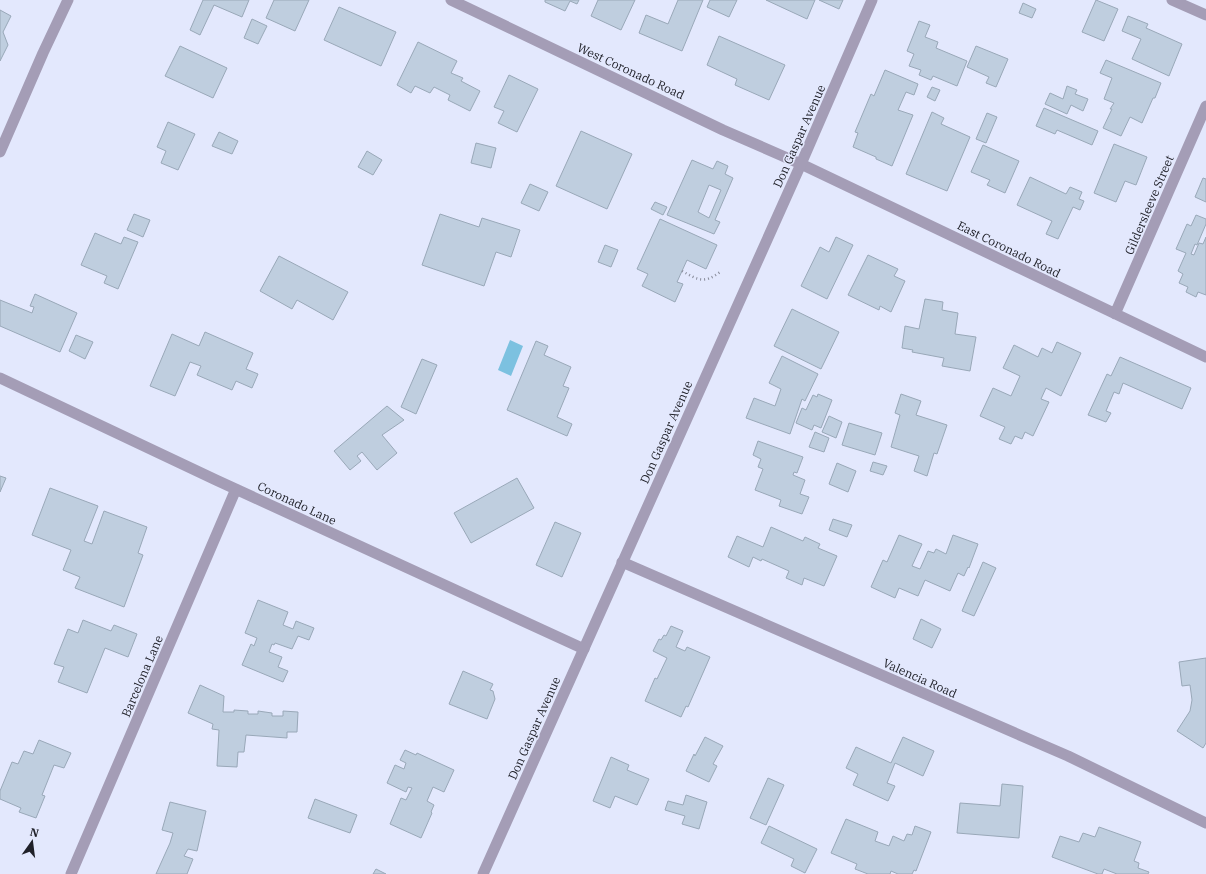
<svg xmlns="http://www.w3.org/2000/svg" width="1206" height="874" font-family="'IBM Plex Serif',serif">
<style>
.water{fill:#7cc1e0}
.building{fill:#bfcedf;stroke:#99a8b8;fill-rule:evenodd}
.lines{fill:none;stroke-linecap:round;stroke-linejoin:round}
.path{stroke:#898c9b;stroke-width:2.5;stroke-dasharray:1 3;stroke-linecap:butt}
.minor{stroke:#a49db6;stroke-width:11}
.tertiary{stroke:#a49db6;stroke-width:11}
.labels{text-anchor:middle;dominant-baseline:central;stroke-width:3;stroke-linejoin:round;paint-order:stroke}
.street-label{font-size:12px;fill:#202129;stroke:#e3e8fd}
</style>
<rect width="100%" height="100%" fill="#e3e8fd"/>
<!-- water -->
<path class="water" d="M510,340L523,346L511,376L498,370Z"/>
<!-- building -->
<path class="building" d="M203,0H249L242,17L214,5L200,35L190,30Z
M274,0H309L295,31L266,18Z
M545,0H579L577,4L570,1L565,11L545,2Z
M598,0H635L621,30L591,16Z
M678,0H703L682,51L639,33L646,15L668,24Z
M710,0H737L729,17L707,7Z
M766,0H815L807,19Z
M819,0H843L839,9Z
M1096,0L1118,9L1104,41L1082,32Z
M1023,3L1036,9L1032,18L1019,13Z
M339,7L396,32L381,66L324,40Z
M0,10L11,16L3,32L8,45L0,61Z
M1128,16L1148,24L1146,28L1182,44L1169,76L1132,59L1141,39L1122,31Z
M252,19L267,26L258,44L244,38Z
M919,21L930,25L925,37L938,42L936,48L967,61L957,86L933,76L931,80L919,75L921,70L909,66L914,54L907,51Z
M719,36L785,65L769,100L735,85L737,79L707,65Z
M418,42L457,61L451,73L463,78L461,81L480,91L470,111L448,100L450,95L434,87L430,93L415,86L411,93L397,85Z
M180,46L227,68L213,98L165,76Z
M976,46L1008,59L996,87L986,83L989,77L967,67Z
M1106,60L1161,83L1155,98H1153L1142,123L1130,117L1121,136L1103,128L1112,109H1110L1114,103L1104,99L1112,78L1100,73Z
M885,70L918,84L914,95L906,92L898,110L913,115L892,166L876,159V157L853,147L858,133L855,132L871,94L874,96Z
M509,75L538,89L517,132L498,123L504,111L494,107Z
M1067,86L1077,90L1075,94L1088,99L1083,111L1071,105L1067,114L1045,104L1050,93L1063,99Z
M932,87L940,90L935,101L927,97Z
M1044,108L1098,131L1092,145L1057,130L1055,134L1036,126Z
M932,112L944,118L941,124L970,137L947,191L906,174Z
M987,113L997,117L986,143L976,139Z
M168,122L195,134L178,170L161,163L166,151L157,147Z
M581,131L632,154L607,209L556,186Z
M219,132L238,141L232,154L212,146Z
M476,143L496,148L491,168L471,163Z
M1114,144L1147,157L1136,185L1125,181L1116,202L1094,193Z
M983,145L1019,161L1005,193L987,185L990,180L971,172Z
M367,151L382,160L373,175L358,167Z
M692,160L713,169L717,161L728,166L725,174L733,178L715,220L720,222L714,234L667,215ZM709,185L721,190L709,218L698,212Z
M1030,177L1066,194L1070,187L1082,192L1079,199L1084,201L1080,210L1073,207L1058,239L1046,234L1052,221L1017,205Z
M1203,178L1206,179V202L1195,197Z
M530,184L548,192L539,211L521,203Z
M655,202L667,207L663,215L651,209Z
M134,214L150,220L143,237L127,230Z
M440,214L479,227L482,218L520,230L511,257L496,252L484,286L422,265Z
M1196,215L1206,219V224L1197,245L1195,244L1191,254L1194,255L1199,243L1203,244L1206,237V295L1198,292L1196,297L1186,292L1188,287L1179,283L1183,274L1178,271L1186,253L1176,249L1187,224L1191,226Z
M660,219L717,245L706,269L687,260L677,282L683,284L675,302L642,286L648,274L637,269Z
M95,233L121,244L124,237L138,242L118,289L104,283L107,276L81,265Z
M836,237L853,245L827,299L801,286L820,247L829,252Z
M605,245L618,250L611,267L598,262Z
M868,255L898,269L894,276L905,281L891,312L880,306L879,310L848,295Z
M279,256L348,292L333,320L297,300L292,309L260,291Z
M35,294L77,313L60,352L0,326V300L32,313L34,307L30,306Z
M925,299L943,302L942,310L958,313L955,334L976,337L970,371L942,366L944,358L912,352L913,350L902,348L905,326L919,329Z
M792,309L839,332L821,369L774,346Z
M205,332L253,353L246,369L258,374L252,388L236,381L232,390L197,375L201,366L190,362L175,396L150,386L172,334L199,346Z
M76,335L93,342L85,359L69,351Z
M536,341L548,346L544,355L571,367L563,386L569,388L557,417L572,424L567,436L507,410Z
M1057,342L1081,353L1061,396L1046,388L1041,399L1049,402L1033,436L1025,432L1022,439L1015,436L1011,444L999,439L1005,427L980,416L993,388L1011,396L1020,376L1003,368L1014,345L1038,357L1042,348L1052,353Z
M782,356L818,374L805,401L802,399L790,434L746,418L754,398L775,406L781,389L769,383Z
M1120,357L1191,388L1182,409L1123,383L1119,394L1114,392L1106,411L1111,413L1106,422L1088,415L1107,374L1111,376Z
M422,359L437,365L416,414L401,407Z
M818,394L832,400L821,428L814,425L812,430L796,423L802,408L806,410L813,395L817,397Z
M901,394L921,401L916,415L947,425L937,454L934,453L927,476L914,471L919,456L891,447L900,415L895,413Z
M387,406L404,420L382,435L397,453L377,470L362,452L357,456L361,461L350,470L334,451Z
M829,416L842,422L836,438L822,432Z
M849,423L882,433L875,455L842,445Z
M815,432L829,438L824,452L809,447Z
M758,441L803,457L797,473L794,472L793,475L805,480L800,494L809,497L802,514L779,506L781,500L755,490L763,469L758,467L761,459L753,455Z
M873,462L887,466L883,475L870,471Z
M837,463L856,471L848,492L829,484Z
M0,476L6,478L0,492Z
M517,478L534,508L471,543L454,513Z
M50,488L98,506L84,541L92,544L104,511L147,527L138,553L143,555L124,607L75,588L80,577L63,570L71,550L32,535Z
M833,519L852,525L847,537L829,530Z
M555,522L581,533L562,577L536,565Z
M771,527L803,541L805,537L820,544L818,548L837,556L824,586L804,578L802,585L786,578L789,571L762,559L761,561L753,557L749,567L728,557L737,536L763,547Z
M899,535L922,544L912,566L920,569L928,551L934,553L936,549L946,554L953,535L978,544L969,568L968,567L964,576L958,573L950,591L925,580L918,596L899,588L895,598L871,587L883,560L887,562Z
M983,562L996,568L974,616L962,611Z
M258,600L288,612L283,625L293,629L296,621L314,628L309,640L298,636L292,649L275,643L274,645L272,644L269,652L282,657L278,667L288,671L283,682L242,665L251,644L254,646L257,638L245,633Z
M921,619L941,629L932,648L913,639Z
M83,620L111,631L114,625L137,634L128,657L105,648L87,693L58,682L64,667L54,664L68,629L78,633Z
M671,626L683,631L676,647L685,651L687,647L710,657L688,707L686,706L681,717L645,701L655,678L657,679L667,658L653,651L659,639L661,640L664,635L666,636Z
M1206,658V743L1203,748L1177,731L1190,711L1192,700L1190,685L1182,686L1179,662Z
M463,671L493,684L490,690L493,691L495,699L487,719L449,704Z
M200,685L224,696L223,712H234V710L248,711V714H258V711L272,713V716H283V711L298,712L297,732H287V738L246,735L244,752H238L237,767L217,766L219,730L212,729L213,724L188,713Z
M705,737L723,746L713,764L717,766L709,782L686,771L694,754L695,756Z
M903,737L934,751L923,776L895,763L887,783L895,786L888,801L853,785L858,774L846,768L856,747L891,763Z
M39,740L71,753L64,768L54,765L42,795L45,796L36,818L19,812L21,808L0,799V791L12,762L18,764L24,751L33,754Z
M405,750L416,755L417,753L454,770L444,792L433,787L427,801L434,805L431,812L432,813L421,838L390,824L401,798L406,800L412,788L408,787L406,792L387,783L395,765L404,769L406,763L400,760Z
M611,757L629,765L627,770L649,779L637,805L615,796L610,808L593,801Z
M768,778L784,785L766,825L750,818Z
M1002,784L1023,786L1019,838L957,833L960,803L1000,806Z
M686,795L707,802L699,829L682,824L685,816L665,810L668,801L683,805Z
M315,799L357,815L350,833L308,818Z
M170,802L206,811L197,851L188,849L184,856L193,859L187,874H156L170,843L173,833L162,830Z
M846,819L878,832L875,841L889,846L893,836L904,841L907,834L912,835L915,826L931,832L916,871L914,870L912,874H898L891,871L890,874H868L855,869L857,864L831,853Z
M769,826L817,849L805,873L791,866L794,859L761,843Z
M1099,827L1141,842L1134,861L1139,863L1138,868L1149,872L1148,874H1117L1104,869L1102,874H1098L1052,857L1060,836L1079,842L1083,833L1095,837Z
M376,869L386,874H373Z"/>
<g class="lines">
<!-- path -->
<path class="path" d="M682,271C698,280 704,284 720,272"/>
<!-- minor -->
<path class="minor" d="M451,0L723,130L801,164L1206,357
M1172,0L1206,15
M1115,314L1206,106
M0,378L216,480L584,649
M622,562L1068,756L1206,823
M71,874L236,489"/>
<!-- tertiary -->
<path class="tertiary" d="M0,152L43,53L68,0
M483,874L801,164L872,0"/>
</g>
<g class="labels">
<!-- street labels -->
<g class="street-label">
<text transform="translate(631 71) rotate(25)">West Coronado Road</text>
<text transform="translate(799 136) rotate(-66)">Don Gaspar Avenue</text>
<text transform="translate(1149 205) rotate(-67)">Gildersleeve Street</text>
<text transform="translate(1009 249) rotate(26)">East Coronado Road</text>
<text transform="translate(666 432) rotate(-66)">Don Gaspar Avenue</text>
<text transform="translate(297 503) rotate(25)">Coronado Lane</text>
<text transform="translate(142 676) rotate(-67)">Barcelona Lane</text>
<text transform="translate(920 678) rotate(24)">Valencia Road</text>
<text transform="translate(534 728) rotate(-66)">Don Gaspar Avenue</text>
</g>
</g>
<!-- north arrow -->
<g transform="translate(32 842) rotate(14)" stroke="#e3e8fd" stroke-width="3" paint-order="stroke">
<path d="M0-3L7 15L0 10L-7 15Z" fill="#202129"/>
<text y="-6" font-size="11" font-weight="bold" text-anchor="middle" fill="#202129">N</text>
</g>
</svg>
